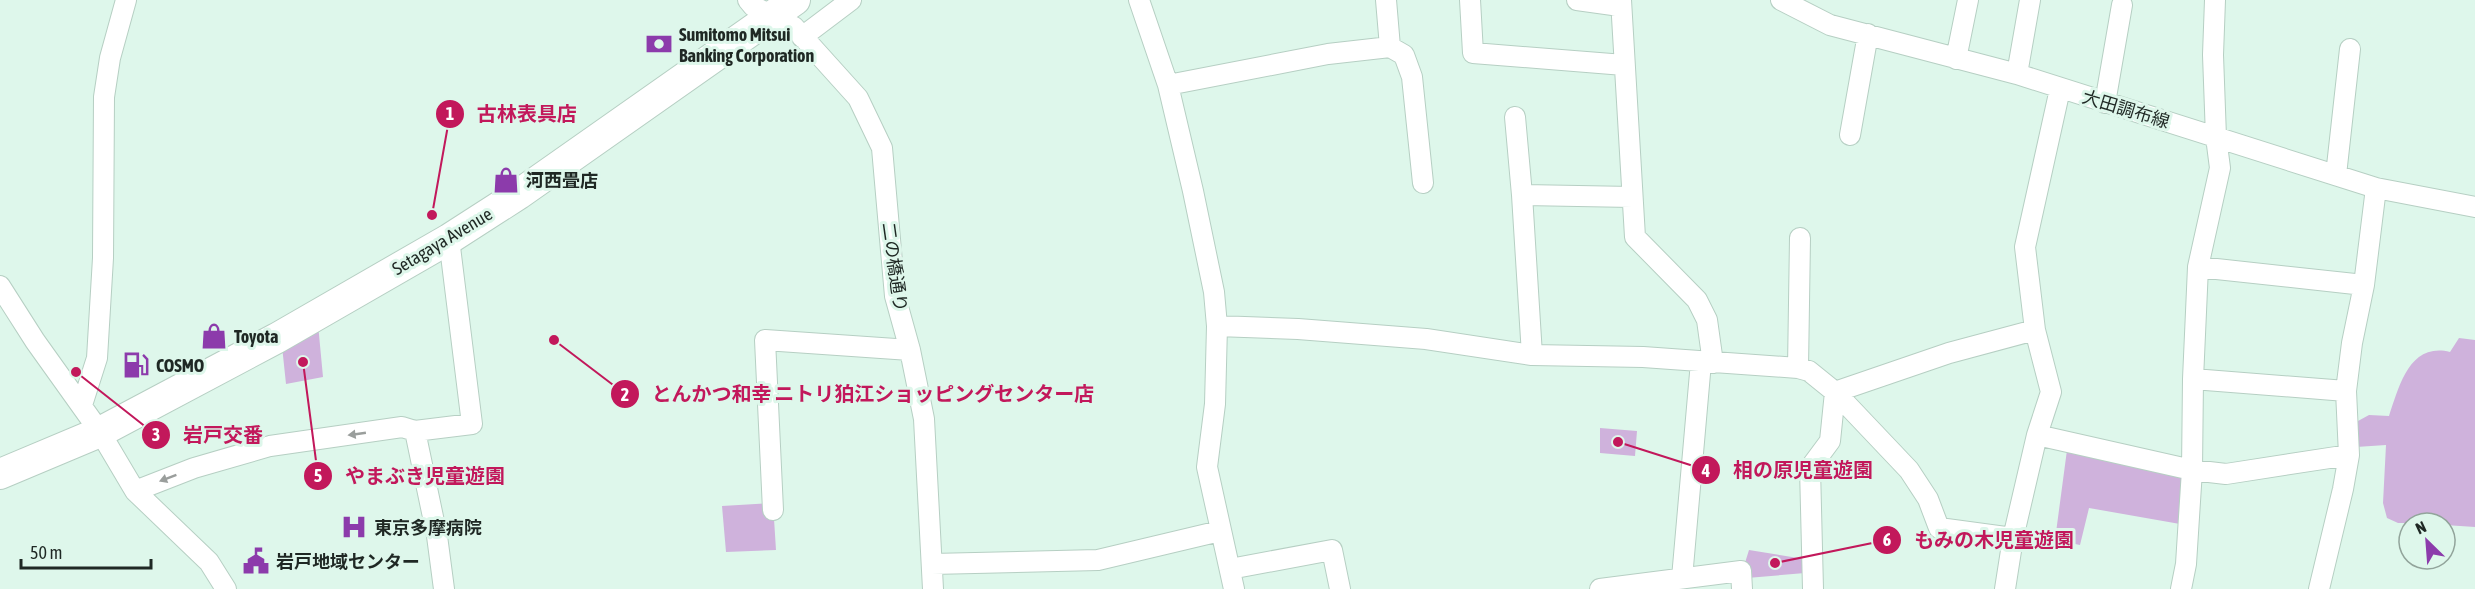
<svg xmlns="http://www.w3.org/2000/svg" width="2475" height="589" font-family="'Asap Condensed','Noto Sans JP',sans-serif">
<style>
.green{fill:#cfb2dc}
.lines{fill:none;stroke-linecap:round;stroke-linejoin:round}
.minor-casing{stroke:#b6cfc3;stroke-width:22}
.primary-casing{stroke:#b6cfc3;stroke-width:32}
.minor{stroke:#fff;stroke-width:20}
.primary{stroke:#fff;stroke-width:30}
.oneway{fill:#9a9e9c}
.labels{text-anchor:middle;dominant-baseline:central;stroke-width:6;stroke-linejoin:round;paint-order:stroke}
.poi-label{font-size:18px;font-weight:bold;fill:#1f2824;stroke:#def7eb;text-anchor:start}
.street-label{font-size:18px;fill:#1f2824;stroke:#def7eb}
.leader{fill:none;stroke:#c2185b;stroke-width:2}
.callout-dot{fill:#c2185b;stroke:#def7eb;stroke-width:2}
.mark-label{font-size:18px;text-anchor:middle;font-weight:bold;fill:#fff}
.callout-label{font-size:20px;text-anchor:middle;font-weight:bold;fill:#c2185b;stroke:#def7eb;stroke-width:6;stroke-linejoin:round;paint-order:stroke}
</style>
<rect width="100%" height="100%" fill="#def7eb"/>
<!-- green -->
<path class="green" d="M318,324L323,377L286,384L282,346Z
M2459,338L2475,340V527L2445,525V523H2398L2387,518L2383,503L2386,445L2356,447L2358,421L2369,415L2389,416C2399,387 2409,342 2450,352Z
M1600,428L1637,431L1635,456L1600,453Z
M2067,450L2186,474L2180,524L2089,508L2080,545L2055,540Z
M773,503L776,550L726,552L722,506Z
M1749,550L1804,559L1805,573L1747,578L1744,566Z"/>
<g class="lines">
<!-- minor casing -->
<g class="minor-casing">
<path id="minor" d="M748,0L753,6L794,27L858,98L882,148L895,296L910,350L924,419L933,589
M1139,0L1168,85L1193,191L1214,292L1217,326L1215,404L1207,467L1234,589
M1386,0L1390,47
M1470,0L1473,53L1624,65
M1577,0L1620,6
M1621,0L1635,237L1697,300L1707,320L1713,363
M1781,0L1830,25L2017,74L2376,188L2475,207
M802,37L851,0
M1956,59L1968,0
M2017,74L2030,0
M1168,85L1328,54L1390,47L1404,55L1412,77L1423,183
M2105,103L2122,5
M1515,117L1522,195L1532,355
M1850,135L1868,34
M2336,175L2350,49
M1522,195L1632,197
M2198,267L2364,285
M0,286L35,341L100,432L135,491L209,562L226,589
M1217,326L1298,329L1426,339L1532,355L1643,357L1798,368L1809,371L1835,392L1909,470L1928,499L1939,528L2013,538
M1798,368L1800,238
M2193,379L2346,391
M82,405L97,358L103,258L104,97L110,58L126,0
M415,431L437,536L444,589
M2037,435L2192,470L2226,474L2349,455
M135,491L194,468L270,446L402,427L415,431L472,424L449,239
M773,510L765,340L910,350
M932,564L1098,560L1220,531
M1230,569L1332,550L1340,589
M1682,578L1701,362
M1600,589L1741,571L1742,589
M1813,589L1810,468L1830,441L1835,392L1949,353L2035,330
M2005,589L2013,538L2037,435L2051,392L2035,330L2025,247L2060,89
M2181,589L2186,564L2192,470L2193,379L2198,267L2220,168L2216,137L2213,55L2215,0
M2319,589L2343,489L2349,455L2346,391L2352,343L2364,285L2376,188"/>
</g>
<!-- primary casing -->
<g class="primary-casing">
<path id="primary" d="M0,474L100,432L277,338L449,239L519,194L795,0"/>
</g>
<!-- minor -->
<use href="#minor" class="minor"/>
<!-- primary -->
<use href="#primary" class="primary"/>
</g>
<!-- one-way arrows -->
<defs><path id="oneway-solid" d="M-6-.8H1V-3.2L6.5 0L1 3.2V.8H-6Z" transform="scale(1.5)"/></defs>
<g class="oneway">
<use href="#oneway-solid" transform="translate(357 434) rotate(172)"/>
<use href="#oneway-solid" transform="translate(168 478) rotate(159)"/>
</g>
<!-- icons -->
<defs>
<g id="bank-bare" transform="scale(2.07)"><path d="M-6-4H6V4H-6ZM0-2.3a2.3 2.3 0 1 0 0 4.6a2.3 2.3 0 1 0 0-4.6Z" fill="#8c3bab" stroke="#def7eb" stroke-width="2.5" paint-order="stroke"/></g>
<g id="shop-bare" transform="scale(2.07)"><path d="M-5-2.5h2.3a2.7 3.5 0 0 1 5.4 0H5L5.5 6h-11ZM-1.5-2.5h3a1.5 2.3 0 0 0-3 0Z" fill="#8c3bab" stroke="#def7eb" stroke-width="2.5" paint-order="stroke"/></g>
<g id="fuel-bare" transform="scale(2.07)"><path d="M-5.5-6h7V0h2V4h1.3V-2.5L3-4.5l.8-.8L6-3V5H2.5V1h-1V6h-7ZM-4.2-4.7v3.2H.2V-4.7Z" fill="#8c3bab" stroke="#def7eb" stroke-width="2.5" paint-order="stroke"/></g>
<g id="hospital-bare" transform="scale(2.07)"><path d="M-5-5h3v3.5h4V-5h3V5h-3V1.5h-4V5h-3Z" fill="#8c3bab" stroke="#def7eb" stroke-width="2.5" paint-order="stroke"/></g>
<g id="civic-bare" transform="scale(2.07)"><path d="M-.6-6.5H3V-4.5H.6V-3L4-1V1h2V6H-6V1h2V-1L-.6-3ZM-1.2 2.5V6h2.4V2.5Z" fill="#8c3bab" stroke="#def7eb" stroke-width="2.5" paint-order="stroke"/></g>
</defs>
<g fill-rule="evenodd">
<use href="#bank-bare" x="659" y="44"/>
<use href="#shop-bare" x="506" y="180"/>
<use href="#shop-bare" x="214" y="336"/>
<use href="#fuel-bare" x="136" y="365"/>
<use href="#hospital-bare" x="354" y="527"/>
<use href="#civic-bare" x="256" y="561"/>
</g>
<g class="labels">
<!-- poi labels -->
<g class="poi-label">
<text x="679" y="34">Sumitomo Mitsui<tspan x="679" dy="21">Banking Corporation</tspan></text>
<text x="526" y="180">河西畳店</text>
<text x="234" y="336">Toyota</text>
<text x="156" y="365">COSMO</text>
<text x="374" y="527">東京多摩病院</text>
<text x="276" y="561">岩戸地域センター</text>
</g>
<!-- street labels -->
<g class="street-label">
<text transform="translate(2126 109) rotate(17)">大田調布線</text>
<text transform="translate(442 241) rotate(-31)">Setagaya Avenue</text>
<text transform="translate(895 267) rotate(82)">二の橋通り</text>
</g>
</g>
<!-- callouts -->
<path class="leader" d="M432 215L450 114M554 340L625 394M76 372L156 435M1618 442L1706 470M303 362L318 476M1775 563L1887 540"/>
<g class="callout-dot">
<circle cx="432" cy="215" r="6"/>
<circle cx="554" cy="340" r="6"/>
<circle cx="76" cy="372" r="6"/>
<circle cx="1618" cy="442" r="6"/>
<circle cx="303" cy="362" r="6"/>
<circle cx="1775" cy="563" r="6"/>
<circle cx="450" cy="114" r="15"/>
<circle cx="625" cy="394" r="15"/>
<circle cx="156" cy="435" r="15"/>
<circle cx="1706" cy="470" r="15"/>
<circle cx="318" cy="476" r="15"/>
<circle cx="1887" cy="540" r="15"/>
</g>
<g class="mark-label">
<text x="450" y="120">1</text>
<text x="625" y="401">2</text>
<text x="156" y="441">3</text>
<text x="1706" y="477">4</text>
<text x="318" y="482">5</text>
<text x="1887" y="546">6</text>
</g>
<g class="callout-label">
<text x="527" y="121">古林表具店</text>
<text x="873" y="401">とんかつ和幸 ニトリ狛江ショッピングセンター店</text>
<text x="223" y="442">岩戸交番</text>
<text x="1803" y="477">相の原児童遊園</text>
<text x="425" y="483">やまぶき児童遊園</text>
<text x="1994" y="547">もみの木児童遊園</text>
</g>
<!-- north arrow -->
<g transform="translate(2427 541) rotate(335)"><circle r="28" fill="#def7eb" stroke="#92a49b" stroke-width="1.5"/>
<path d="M0-4.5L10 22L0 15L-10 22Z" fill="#8c3bab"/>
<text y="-9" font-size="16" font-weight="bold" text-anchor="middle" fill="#1f2824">N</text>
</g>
<!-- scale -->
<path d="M21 559v9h130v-9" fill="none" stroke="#1f2824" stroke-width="3"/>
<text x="30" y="559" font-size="18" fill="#1f2824" stroke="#def7eb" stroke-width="4.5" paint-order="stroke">50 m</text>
</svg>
